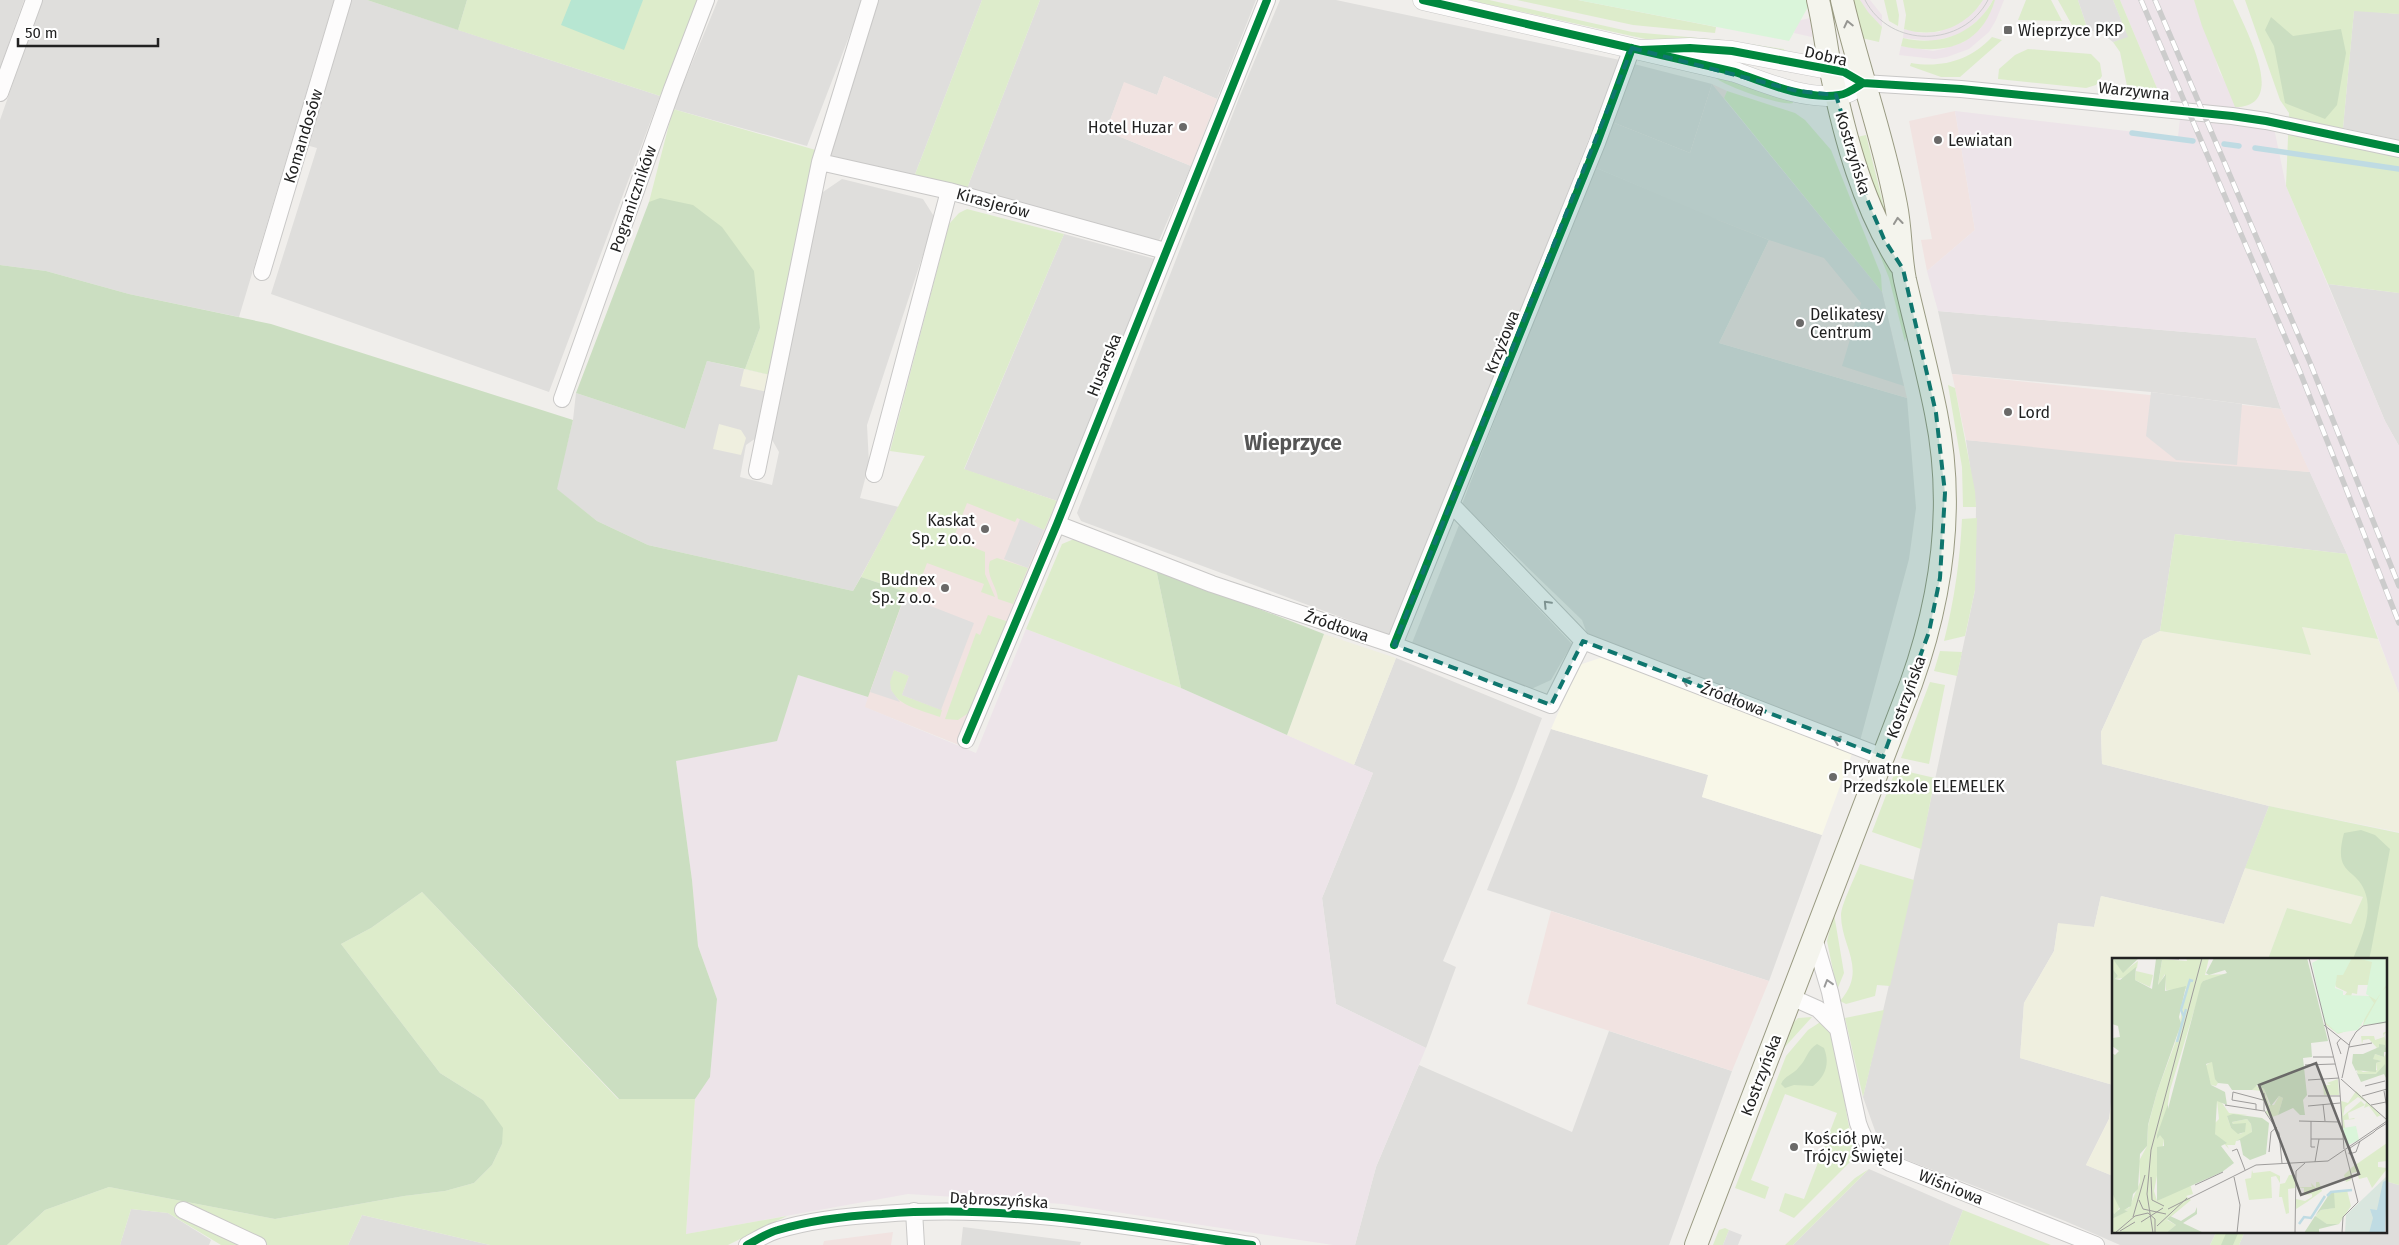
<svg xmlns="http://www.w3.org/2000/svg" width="2399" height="1245" font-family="'Fira Sans',sans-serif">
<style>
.residential{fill:#dfdedc}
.commercial{fill:#f1e3e1}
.industrial{fill:#ede4e9}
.education{fill:#f8f7e8}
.farmland{fill:#efefdf}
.grass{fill:#ddeccb}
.forest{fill:#cbdec1}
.park{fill:#daf5da}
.pitch{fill:#b7e6d2}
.parking{fill:#e0dfde}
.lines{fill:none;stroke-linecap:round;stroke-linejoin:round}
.stream{stroke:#bfdbe3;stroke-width:5.5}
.minor-casing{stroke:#c9c8c7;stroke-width:18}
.tertiary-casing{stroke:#c9c8c7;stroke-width:21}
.secondary-casing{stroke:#999a82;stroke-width:24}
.minor{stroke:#fdfcfc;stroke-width:16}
.tertiary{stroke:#fdfcfc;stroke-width:20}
.secondary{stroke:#f4f4ed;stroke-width:22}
.tram{stroke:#ccc;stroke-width:1}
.rail-casing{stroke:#ccc;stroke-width:5.5}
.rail{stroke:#fff;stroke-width:4;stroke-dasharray:11;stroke-linecap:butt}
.cycleway-casing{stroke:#fff;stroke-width:11}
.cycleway{stroke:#00873e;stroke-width:8}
.oneway{stroke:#969692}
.oneway2{stroke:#9a9a9a}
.marked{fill:#0f766e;fill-opacity:0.2;stroke:#0f766e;stroke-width:4;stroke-dasharray:10 6;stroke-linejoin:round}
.poi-dot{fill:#6a6968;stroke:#fff;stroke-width:2}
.labels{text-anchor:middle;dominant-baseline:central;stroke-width:4.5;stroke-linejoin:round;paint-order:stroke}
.poi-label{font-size:16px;fill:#222;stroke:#fff;text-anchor:start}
.street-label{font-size:16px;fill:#222;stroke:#fff}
.district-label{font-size:21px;font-weight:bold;fill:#555;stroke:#fff}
.inset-river{fill:none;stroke:#bfdbe3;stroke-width:2.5}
.inset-road{fill:none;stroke:#9e9c9b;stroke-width:1}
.view{fill:#6a6968;fill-opacity:0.15;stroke:#6a6968;stroke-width:2.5}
.inset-edge{fill:none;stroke:#222;stroke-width:2.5}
</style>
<rect width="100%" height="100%" fill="#f0eeeb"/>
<!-- residential -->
<path class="residential" d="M0,0H24L0,68Z
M42,0H334L239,317L129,294L46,271L0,265V120Z
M352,0H367L660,96L549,392L271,294L317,148L306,145Z
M718,0H863L807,146L673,109Z
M875,0H982L914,177L830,157Z
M1040,0H1256L1217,99L1164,76L1157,95L1124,83L1106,131L1191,166L1158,243L966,191Z
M1280,0H1336L1620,60L1392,636L1081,521L1077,513L1241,93Z
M2354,10L2399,14V140L2343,128Z
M1634,64L1712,84L1690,153L1612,122Z
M1594,167L1769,240L1719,343L1907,398L1916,508L1909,559L1860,741L1589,639L1582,620L1462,504Z
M842,179L923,199L935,218L867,425L869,464L860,498L899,507L853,591L648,545L597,521L556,489L573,420L576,393L685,429L707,361L771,375L759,436L746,445L740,477L772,485L779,452L771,438L820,194Z
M1064,234L1155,259L1076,460L1057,501L964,470Z
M2328,284L2399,293V446L2385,421Z
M1938,311L2256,338L2281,409L2151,392L1952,374Z
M1966,440L2310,472L2347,554L2175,534L2160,631L2143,640L2101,732L2102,764L2269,806L2224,924L2101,896L2094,927L2058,924L2054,951L2024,1003L2020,1058L2113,1085L2109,1119L2086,1165L2113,1176V1231H2217L2210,1245H2120L2065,1221L1907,1160L1886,1150L1878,1139L1863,1097L1918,860L1975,590L1976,507Z
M1459,525L1572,644L1551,680L1529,690L1412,643Z
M1396,658L1542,718L1515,789L1443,961L1456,967L1426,1048L1336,1004L1322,898L1373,773L1354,765Z
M1551,729L1709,775L1702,797L1822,835L1769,981L1487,890Z
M1609,1031L1732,1071L1669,1245H1355L1376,1167L1419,1065L1572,1132Z
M1869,1169L1963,1210L1949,1245H1793Z
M2385,1181L2399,1185V1245H2239L2245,1231H2385Z
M131,1209L168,1213L211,1240L209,1245H120Z
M362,1215L490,1245H348Z
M963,1227L1081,1242L1080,1245H961Z"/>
<!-- commercial -->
<path class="commercial" d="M1164,76L1217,99L1191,166L1106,131L1124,82L1157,95Z
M1712,84L1727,91L1724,99L1882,292L1907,398L1719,343L1769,240L1718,220L1612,122L1690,153Z
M1955,111L1975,230L1927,271L1921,240L1932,239L1909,121Z
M1952,374L2281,409L2310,472L2177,462L1966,440Z
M925,456L1060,502L959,745L864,707L906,592L861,577Z
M1551,911L1769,981L1732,1071L1527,1004Z
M893,1232L891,1245H823L824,1241Z"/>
<!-- industrial -->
<path class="industrial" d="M1860,0H1870L1882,15V27L1867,12Z
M1983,0H1993L1982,17L1965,31L1954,36L1932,41L1903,38L1904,29L1921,33L1939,32L1979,6Z
M1995,0H2004L1996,20L1989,32L1969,49L1947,57L1935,59L1899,55L1901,46L1933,51L1943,49L1964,42L1981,28Z
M2120,0H2199L2219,71L2250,126L2274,128L2286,186L2385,421L2399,446V694L2347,554L2281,409L2256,338L1938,311L1927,271L1975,230L1955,111L2178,137L2180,119L2159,93Z
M1810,18L1813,30L1812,37L1794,33L1797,21Z
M1026,629L1181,688L1373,773L1322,898L1336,1004L1426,1048L1376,1167L1355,1245H1333L1063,1204L908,1194L686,1234L695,1099L710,1076L717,999L698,946L692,880L676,761L723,751L798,675L868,697L865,707L976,753Z"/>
<!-- education -->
<path class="education" d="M1603,657L1853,751L1822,835L1702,797L1708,775L1551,729L1579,665Z"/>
<!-- farmland -->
<path class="farmland" d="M744,369L771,375L768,392L740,386Z
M719,424L741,430L746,438L741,455L713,449Z
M2301,627L2378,639L2399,694V832L2269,806L2102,764L2101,732L2143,640L2160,631L2310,655Z
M1324,634L1396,658L1354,765L1287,735Z
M2245,868L2363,897L2351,924L2287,908L2268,959H2113V1085L2020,1058L2024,1003L2054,951L2058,923L2094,927L2101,896L2224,924Z
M2113,1094V1176L2086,1165L2109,1119Z"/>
<!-- grass -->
<path class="grass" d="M467,0H699L660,96L458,30Z
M982,0H1040L966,191L914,177Z
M1468,0H1489L1632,32L1722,40L1784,49L1786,56L1650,40Z
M1517,0H1578L1716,27L1715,33L1633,25Z
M1848,0H1860L1868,12L1882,27L1879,42L1857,37Z
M1884,0H1896L1899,15L1898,26L1889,21Z
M1903,0H1983C1966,27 1935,39 1904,29L1906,15Z
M1993,0H1995C1981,47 1944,55 1901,46L1903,38C1939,47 1975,34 1993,0Z
M2026,0H2051L2062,21L2018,20Z
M2058,0H2078L2088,30L2073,27Z
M2113,0H2120L2159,93L2168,104L2136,99L2128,91L2120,52L2113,42L2127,36Z
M2194,0H2233C2243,26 2291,107 2235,107L2202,26Z
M2245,0H2399V14L2354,11L2343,128L2399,154V293L2328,284L2286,186L2289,113L2280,100Z
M1992,37L2002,40L1960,77H1941L1910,66L1911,63C1942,68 1969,61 1992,37Z
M2028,49L2091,54L2100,63L2102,76L2096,85L2086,88L1998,79L1999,69L2015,55Z
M1715,77L1793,100V103C1784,107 1721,85 1715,77Z
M1727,91L1795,113L1805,120L1831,150L1881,275L1882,292L1724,98Z
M673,109L819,151L771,375L745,369L760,328L649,202Z
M1866,135L1885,211H1883L1857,137Z
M1840,142L1891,269L1907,334L1905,342L1889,278L1837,146Z
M967,209L1064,234L964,469L1057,501L1044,530L1017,518L1015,522L967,503L953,539L985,552V574L995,597L981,592L984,584L927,563L915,595L861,577L925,456L890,451L949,224L959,213Z
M1948,385L1955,388L1975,491L1976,507H1963L1962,467Z
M1977,518L1975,590L1965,636L1944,641C1954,601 1960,561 1962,519Z
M2175,534L2347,554L2378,639L2302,627L2311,655L2160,631Z
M1074,539L1156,569L1181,688L1026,629L1062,544Z
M997,558L1028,568L1013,604L998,599C997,586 985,575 990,561Z
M988,615L1009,622L973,710L958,720L945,719L976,633L980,635Z
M1940,651L1962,652L1957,676L1934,671Z
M894,670L909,676L902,695L942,710L940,717C924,711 888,704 890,682C890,678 893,673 894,670Z
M1930,682L1945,685L1929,764L1901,758Z
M1896,769L1935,778L1921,849L1872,832Z
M2269,806L2399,833V1185L2385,1181V959H2268L2287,908L2351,924L2363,897L2245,868Z
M1860,864L1914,880L1890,986L1877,985L1875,996L1846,1004L1840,1001C1868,969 1841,947 1841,915C1841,905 1856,875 1860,864Z
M422,892L618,1099H695L686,1234L787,1216L728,1245H490L362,1215L348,1245H221L168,1213L131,1209L120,1245H7L45,1210L109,1187L275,1219L404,1196L445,1191L474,1183L492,1165L502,1144L483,1100L440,1073L341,944L371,928Z
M1834,914L1844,973L1837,990L1827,941Z
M1884,1010L1863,1097L1845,1018Z
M1812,1017L1783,1049L1792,1024L1798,1018Z
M1822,1021C1841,1039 1843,1100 1849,1126C1850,1133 1855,1138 1855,1145C1855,1150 1853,1155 1852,1160L1794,1218L1779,1211L1785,1193L1804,1199L1837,1113L1785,1094L1751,1180L1769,1187L1765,1199L1735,1188L1786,1056L1808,1030Z
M1869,1169L1793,1245H1785L1855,1178Z
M1963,1210L2051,1245H1949Z
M1725,1228L1729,1230L1723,1245H1713L1719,1230Z
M2217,1231H2245L2239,1245H2210Z"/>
<!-- forest -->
<path class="forest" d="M367,0H467L458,30Z
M2271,17L2293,36L2341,29L2346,53L2337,105L2325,119L2285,103L2274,46L2265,30Z
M660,198L693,205L722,227L754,271L760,328L745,369L707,361L685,429L576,393L649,202Z
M0,265L46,271L129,294L271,324L573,420L557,489L597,521L648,545L853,591L861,577L906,592L868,697L798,675L777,741L676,761L692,880L698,946L717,999L710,1077L695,1099H619L422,892L371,928L341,944L440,1073L483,1100L503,1128L502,1144L492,1165L474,1183L445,1191L404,1196L275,1219L109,1187L45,1210L7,1245H0Z
M1156,569L1324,634L1287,735L1181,688Z
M2361,830L2375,835L2390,849L2371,951L2369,959H2353C2361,939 2372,916 2366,895C2358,866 2332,878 2344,833Z
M1817,1044L1824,1048C1830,1063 1826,1076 1813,1086L1794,1085L1785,1088L1781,1084C1785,1075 1793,1075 1799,1067C1807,1059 1807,1050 1817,1044Z
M2227,1231H2239L2233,1245H2221Z"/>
<!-- park -->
<path class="park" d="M1578,0H1806L1808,7L1789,41Z"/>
<!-- pitch -->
<path class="pitch" d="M571,0H643L624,50L561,25Z"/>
<!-- parking -->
<path class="parking" d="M2078,0H2113L2128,37L2113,42L2101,33L2088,30Z
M1712,84L1882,292L1904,386L1842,366L1861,303L1824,258L1769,240L1718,220L1594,167L1612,122L1690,153Z
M2151,392L2242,404L2237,465L2176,460L2146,436Z
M1020,519L1044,530L1028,568L1004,559Z
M905,596L974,623L941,710L902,695L909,676L894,670L890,682L891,690L900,702L870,692Z
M1729,1230L1742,1235L1738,1245H1723Z"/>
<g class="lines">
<!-- stream -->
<path class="stream" d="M2132,133L2193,141
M2224,144L2239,146
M2255,148L2399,169"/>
<!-- minor casing -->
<g class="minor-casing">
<path id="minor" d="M1863,83L1961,89L2232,116L2266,121L2399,149
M0,93L34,0
M820,162L949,191L1165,251
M262,272L343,0
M562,399L672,89L706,0
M757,471L820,162L870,0
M874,474L949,191
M1452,505L1583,641L1883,757
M1057,524L1212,584L1394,645L1551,705L1583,641
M1394,645L1597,143L1632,48
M966,740L1057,524L1267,0
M1814,938L1830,992L1858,1123C1864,1141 1873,1154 1890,1163L2096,1245
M1791,997L1818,1009L1837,1028
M183,1210L258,1245
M914,1211L916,1245
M747,1245C757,1240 767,1233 778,1230C811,1220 847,1216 882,1214C1008,1204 1128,1226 1252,1245"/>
</g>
<!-- tertiary casing -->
<g class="tertiary-casing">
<path id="tertiary" d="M1423,0L1735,72C1766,83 1805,100 1839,95C1848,94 1855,88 1863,83L1844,72L1732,51L1690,48L1640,50"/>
</g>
<!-- secondary casing -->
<g class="secondary-casing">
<path id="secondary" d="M1818,0C1824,24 1826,48 1831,71C1845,138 1863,206 1900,264
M1696,1245L1911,684C1942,597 1955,505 1936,413C1927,368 1915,324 1905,280C1900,255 1901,230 1896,205C1883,136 1858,69 1842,0"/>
</g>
<!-- minor -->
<use href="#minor" class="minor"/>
<!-- tertiary -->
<use href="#tertiary" class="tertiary"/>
<!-- secondary -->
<use href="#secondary" class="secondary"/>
<!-- tram -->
<path class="tram" d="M1865,0C1890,49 1963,48 1988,0"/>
<!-- rail casing -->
<g class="rail-casing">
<path id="rail" d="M2141,0L2300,372L2399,623
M2155,0L2311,365L2399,586"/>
</g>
<!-- rail -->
<use href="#rail" class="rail"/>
<!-- cycleway casing -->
<g class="cycleway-casing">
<path id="cycleway" d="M1423,0L1735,72C1766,83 1805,100 1839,95C1848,94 1855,88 1863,83
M1640,50L1690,48L1732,51L1844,72L1863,83L1961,89L2232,116L2266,121L2399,149
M1394,645L1597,143L1632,48
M966,740L1057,524L1267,0
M747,1245C757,1240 767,1233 778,1230C811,1220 847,1216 882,1214C1008,1204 1128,1226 1252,1245"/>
</g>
<!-- cycleway -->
<use href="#cycleway" class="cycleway"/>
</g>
<!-- one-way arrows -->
<defs><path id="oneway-chevron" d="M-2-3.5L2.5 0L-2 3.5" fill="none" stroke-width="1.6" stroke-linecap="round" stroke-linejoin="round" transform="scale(1.25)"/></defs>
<g class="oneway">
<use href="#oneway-chevron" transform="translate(1848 24) rotate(-103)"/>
<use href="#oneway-chevron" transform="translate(1898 221) rotate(-96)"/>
</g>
<g class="oneway2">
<use href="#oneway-chevron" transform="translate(1547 604) rotate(-134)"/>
<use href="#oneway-chevron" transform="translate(1686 681) rotate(-159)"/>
<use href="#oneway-chevron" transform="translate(1837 740) rotate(-159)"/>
<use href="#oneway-chevron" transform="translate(1828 983) rotate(-107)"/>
</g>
<!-- marked area -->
<path class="marked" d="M1632,48L1797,91L1836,95L1867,199L1884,239L1903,269L1936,413L1945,493L1940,578L1929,632L1883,757L1583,641L1551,705L1394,645Z"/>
<!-- markers -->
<g class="poi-dot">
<rect x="2003" y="25" width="10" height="10" rx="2.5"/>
<circle cx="1183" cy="127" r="5"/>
<circle cx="1938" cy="140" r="5"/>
<circle cx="1800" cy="323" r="5"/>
<circle cx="2008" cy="412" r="5"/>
<circle cx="985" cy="529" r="5"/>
<circle cx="945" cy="588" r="5"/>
<circle cx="1833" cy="777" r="5"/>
<circle cx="1794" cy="1147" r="5"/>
</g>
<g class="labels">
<!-- poi labels -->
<g class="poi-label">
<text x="2018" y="30">Wieprzyce PKP</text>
<text x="1173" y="127" text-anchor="end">Hotel Huzar</text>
<text x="1948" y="140">Lewiatan</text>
<text x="1810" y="314">Delikatesy<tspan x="1810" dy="18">Centrum</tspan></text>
<text x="2018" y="412">Lord</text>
<text x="975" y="520" text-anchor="end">Kaskat<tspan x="975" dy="18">Sp. z o.o.</tspan></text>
<text x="935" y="579" text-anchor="end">Budnex<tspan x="935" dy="18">Sp. z o.o.</tspan></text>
<text x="1843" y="768">Prywatne<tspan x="1843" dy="18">Przedszkole ELEMELEK</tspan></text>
<text x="1804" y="1138">Kościół pw.<tspan x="1804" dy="18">Trójcy Świętej</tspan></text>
</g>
<!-- street labels -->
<g class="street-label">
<text transform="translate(1826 56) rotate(13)">Dobra</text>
<text transform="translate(2134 91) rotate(6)">Warzywna</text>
<text transform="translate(303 136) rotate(-73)">Komandosów</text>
<text transform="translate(1853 153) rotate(73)">Kostrzyńska</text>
<text transform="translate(633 199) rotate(-71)">Pograniczników</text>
<text transform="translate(993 203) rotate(15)">Kirasjerów</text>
<text transform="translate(1502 342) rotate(-68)">Krzyżowa</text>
<text transform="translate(1104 365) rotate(-68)">Husarska</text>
<text transform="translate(1337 626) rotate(19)">Źródłowa</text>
<text transform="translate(1906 697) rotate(-70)">Kostrzyńska</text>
<text transform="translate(1733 699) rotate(21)">Źródłowa</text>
<text transform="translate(1761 1075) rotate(-69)">Kostrzyńska</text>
<text transform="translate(1951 1187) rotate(22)">Wiśniowa</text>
<text transform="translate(999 1200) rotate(3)">Dąbroszyńska</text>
</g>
<!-- district labels -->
<g class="district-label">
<text x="1293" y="443">Wieprzyce</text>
</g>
</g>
<!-- overview -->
<g transform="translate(2112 958)">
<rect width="275" height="275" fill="#f0eeeb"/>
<path d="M0,0L11,14L26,3L25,10L17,15V19L3,21L6,18L0,10ZM36,0L75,3L74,0H97L93,17L115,16L91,23L58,132L54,159L57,162L49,172L52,182L42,233L45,243L78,226L81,236L74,238L79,242L55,262L64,267L54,275H0V261L16,252L1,256L0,235L8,248L6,252L17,250L28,224L27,203L35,188L36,168L45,134L65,80L74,31L54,32L53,16L46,28L50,2ZM214,0L274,2L275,65L251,67L226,76L213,66V63L251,67L257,38L256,27H246L245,36L240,35L238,42L233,37L235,34L224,29ZM24,13L41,17L38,29L23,22ZM275,73L272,77L275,87V116H246L244,110L251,114L265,112L264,105L270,103L260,101L263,96L272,99L275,94L273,87L265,90L257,81L251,82L250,86L249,78H262L263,82L272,79L271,75ZM100,103L106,125L104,128L99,127L93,108ZM226,121L227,137H212L211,127H219L215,125ZM142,127L152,131L157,147H162L167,138L171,140L166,157L160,159L162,163L153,154L156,152L155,144L150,142L151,133L140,132ZM244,133L269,157L265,159L257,148L252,150L254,144L246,139L233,149L231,158L249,143L253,147L236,155L237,161L242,160L243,161L232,162L233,170H230L229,143L236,145ZM108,142L117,155L136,157L115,158L119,170L128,176L132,174L133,166H121L120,164L135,161L139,166L140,175L124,183L123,187H115L117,191L103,176V165L107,161L105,143ZM275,185V203L266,204V209L275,210V217L274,212L260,230L255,219L247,221L245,214L240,215L239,222L234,224L232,217L239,210ZM140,212L141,215L158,213L168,218V225L164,218L159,219L160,240L137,242L133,221L139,220ZM177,217H183V230L176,231L177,255L174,256L170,239H167L168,226L173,225ZM204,224H207L210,233L195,244L184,251V241L193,243L200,239V236L192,237V230L184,229H200L199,225L204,230ZM235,232L239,248L227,266H215L203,259L209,252L222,250V234Z" fill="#ddeccb"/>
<path d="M0,0H27L11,15ZM102,0H195L216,83L199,85L200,99L191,100L195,137L191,142L193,157H188L181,150L166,157L171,140L167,138L159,148L152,131L145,127L140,132H120L116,126L106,125L103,121L100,104L94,106L99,127L113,134L115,147L105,143L103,176L115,185L109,188L122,205L110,214L45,243V189L52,188V182L48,177L45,181V177L56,146V151L89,26L91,23L115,15L113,12L97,17L94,15ZM44,1L50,2L46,27L54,16L53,33L74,28L67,59L69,66L45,134L36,167L35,188L28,196L26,231L21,236L19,248L12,252L16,253L0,261V252L2,256L8,251L0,235V95L3,97L7,93L0,88V80L8,79L6,68L0,66V10L6,18L3,21L8,22L24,9L23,22L40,31ZM267,86L273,87L275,94H272V99L263,96L261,101L270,103L264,105V114L243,112L246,116H264L273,106L275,122L272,116L249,124L240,105L241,96H251L267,89ZM121,156L150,160L157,165L154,196L138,202L131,197L128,182L124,183L140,174L139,166L135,161L120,164L121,166L134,165L133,174L126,176L119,170L115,158ZM222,234L223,250L209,252L203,258L215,266H227L207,271V275H192L218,235ZM85,249V256L71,265L92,275H54L64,267L55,261L58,258L69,263L83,254Z" fill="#cbdec1"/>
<path d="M275,218L268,275H233L234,257Z" fill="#d9e6de"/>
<path d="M209,0H240L231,17H225L223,30L231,33V37L257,38L262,45L246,72L225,75L212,63L200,5ZM245,0H273L275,26L264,42L254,36L260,4ZM275,29V65L251,67L270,33ZM244,168L247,182L234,188L231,170Z" fill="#daf5da"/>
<path d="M275,222L273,275H257L261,260L258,251L265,252L271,224Z" fill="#bfdbe3"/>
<path class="inset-river" d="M72,59L69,52L78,22L81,23M65,84L74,51M215,238L219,234L240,232M187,266L192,259L199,260L213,238"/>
<path class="inset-road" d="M39,0L67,1M197,0L227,121L232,191M212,67L237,87M237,89L260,85M229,96L225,85L229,80M201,99H221M193,107L223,106M230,120L238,84L244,74L251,68L274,64M229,121L275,162M196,122L227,120M253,128L273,123M272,133L275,150M152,135V152L167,175L170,205M196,138H228M250,138L275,131M211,146L213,163M113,147L152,153M259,147L274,144M196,148L228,145M144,152V146L120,142L121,134L151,142M187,163L228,164M199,163V189H203M199,181H231M248,183L244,194L237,196L238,190L262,174L264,172L275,165M120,193L125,191L133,212M157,194L159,174L165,169M203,204L207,181M39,219L40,242L52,248M122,219L128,247L125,275M83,227L111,214M27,242L31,251L54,256M56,251L144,207L216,203L275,163M21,259L33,217M29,264L51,250M45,268L75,240M8,273L23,264M3,275L23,258L36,255L43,261V275M41,275L35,236L39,192L90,0M183,275L184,213L193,205M230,275L231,259L246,244L233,192"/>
<path class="view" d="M204,105L247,216L189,237L147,127Z"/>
<rect width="275" height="275" class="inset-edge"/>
</g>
<!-- scale -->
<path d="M18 38v8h140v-8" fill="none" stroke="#222222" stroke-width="2.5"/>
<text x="25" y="38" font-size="15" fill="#222222" stroke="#ffffff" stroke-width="4" paint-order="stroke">50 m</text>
</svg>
